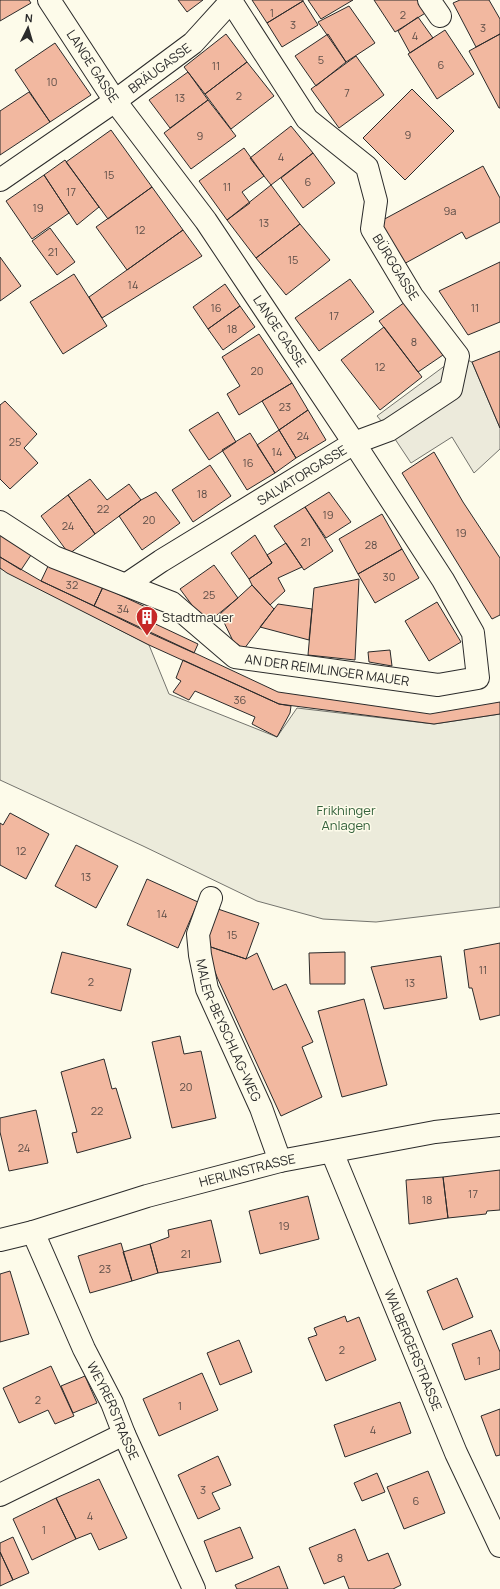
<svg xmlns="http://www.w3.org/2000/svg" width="500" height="1589" font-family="Manrope,sans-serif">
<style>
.green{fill:#ecebdb;stroke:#74746e}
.parking{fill:#eceadb;stroke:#74746e}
.building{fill:#f2b8a0;stroke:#2b2b2b}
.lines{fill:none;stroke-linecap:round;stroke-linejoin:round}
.minor-casing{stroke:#2b2b2b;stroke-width:24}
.major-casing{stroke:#2b2b2b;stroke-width:24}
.minor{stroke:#fdfbea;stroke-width:22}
.major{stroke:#fdfbea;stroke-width:22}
.labels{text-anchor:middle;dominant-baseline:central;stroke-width:3;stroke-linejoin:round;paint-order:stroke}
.number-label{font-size:11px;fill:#5d4e48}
.street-label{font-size:13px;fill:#2b2b2b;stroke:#fdfbea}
.poi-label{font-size:13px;fill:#2b2b2b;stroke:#fdfbea;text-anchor:start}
.park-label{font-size:13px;fill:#34623c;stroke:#fdfbea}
</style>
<rect width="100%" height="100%" fill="#fdfbea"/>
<!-- green -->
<path class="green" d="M0,568L149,645L169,694L277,737L297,708L434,724L500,714V907L376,922L323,919L257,901L143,846L0,780Z"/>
<!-- parking -->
<path class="parking" d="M458,356L472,362L500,428V449L474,473L452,437L411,463L389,430L377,416Z"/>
<!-- building -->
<path class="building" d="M0,0H29L31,3L0,21Z
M178,0H203L187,12Z
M252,0H303V1L267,23Z
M308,0H353L321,19Z
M374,0H420L427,12L395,32Z
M460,0H489L500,19V34L476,47L453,3Z
M303,1L318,25L282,47L267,23Z
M349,6L375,43L346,62L318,22Z
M418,17L433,38L410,53L398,31Z
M445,30L474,74L437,99L408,54Z
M226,34L247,62L205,94L184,67Z
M328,34L346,62L316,86L295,56Z
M500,34V108H499L469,51Z
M55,43L91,95L50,122L15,70Z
M356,56L384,95L339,128L311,89Z
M247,62L274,96L231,129L205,94Z
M188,72L208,100L170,128L149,100Z
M412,89L454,131L405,180L363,138Z
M29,92L50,122L0,155V111Z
M208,100L236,136L191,169L164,133Z
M291,126L313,153L271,185L250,158Z
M111,130L152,187L108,219L66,162Z
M244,148L264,176L242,192L250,203L227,220L199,181Z
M313,153L335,183L303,208L281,178Z
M65,160L99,207L77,225L44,175Z
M483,166L500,198V222L466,239L462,232L402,265L379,222Z
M44,175L69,213L32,239L6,201Z
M271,185L300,224L256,258L227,220Z
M152,187L183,230L127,270L96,227Z
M300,224L330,260L286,295L256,258Z
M50,228L75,262L57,275L32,241Z
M183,230L202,256L102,318L89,297Z
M0,257L21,286L0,301Z
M500,262V322L468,335L439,291Z
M74,274L107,326L63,354L30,302Z
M350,279L374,312L319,351L295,318Z
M225,284L240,306L208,329L193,307Z
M405,302L443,355L418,372L379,321Z
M240,306L255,327L223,350L208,329Z
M384,327L422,377L380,410L341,360Z
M259,334L292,383L239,415L227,394L240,386L222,357Z
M500,351V428L472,362Z
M292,383L308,410L279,430L262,401Z
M5,401L37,434L24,448L38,463L10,489L0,479V405Z
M308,410L326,440L296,458L279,430Z
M218,412L236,442L209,460L189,430Z
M279,430L296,458L275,473L257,445Z
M250,433L275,473L247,490L222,450Z
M434,452L463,502L500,558V615L492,619L402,473Z
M210,465L231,496L193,522L172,490Z
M90,479L107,500L129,484L141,500L95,534L68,495Z
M156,492L180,523L142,550L119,516L141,500Z
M329,492L351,522L326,538L305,507Z
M68,495L95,534L69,554L41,516Z
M305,507L333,551L304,570L274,526Z
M382,514L402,549L358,574L339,539Z
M0,535L31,555L21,570L0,557Z
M255,535L272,563L249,579L231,553Z
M286,543L302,567L278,578L285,591L270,605L252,585L249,579L272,563L267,555Z
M402,549L419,578L375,603L358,574Z
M0,557L41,581L278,692L430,714L500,702V714L434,724L279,704L149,645L7,573L0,568Z
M50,562L103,587L94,606L41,581Z
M214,565L238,598L206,624L180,589Z
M359,579L355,660L308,655L314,588Z
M252,585L274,609L244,649L233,641L220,614Z
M103,587L152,610L143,630L94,606Z
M437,602L461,642L429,661L405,621Z
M278,604L312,609L309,640L260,627Z
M147,620L198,644L194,653L143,630Z
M390,650L392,666L369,662L368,652Z
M183,660L279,704L291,706L290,713L277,737L252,724L255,717L195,691L189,700L173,692L181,681L176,678Z
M10,813L49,834L26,879L0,865V823L3,825Z
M76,845L118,866L96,908L55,886Z
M147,879L198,902L178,948L127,925Z
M218,909L259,923L246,959L205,945Z
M500,943V1015L480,1020L472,988H469L464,950Z
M205,945L246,959L257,953L273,990L286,984L313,1042L302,1047L322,1097L281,1116L217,977Z
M62,952L131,969L121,1011L51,993Z
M345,952V984H310L309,953Z
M441,956L447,998L384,1009L371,967Z
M364,999L387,1085L342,1097L318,1011Z
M180,1036L184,1054L201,1051L216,1118L172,1128L152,1042Z
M104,1059L112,1089L116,1088L131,1138L77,1153L72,1133L77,1132L61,1072Z
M36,1110L48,1163L9,1171L0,1132V1118Z
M500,1170V1210L487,1211L486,1214L448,1218L443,1177Z
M443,1177L448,1218L409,1224L406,1180Z
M308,1196L319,1239L260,1254L249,1211Z
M211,1220L221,1262L158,1273L150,1244L169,1237L168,1230Z
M121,1243L132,1281L90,1293L78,1256Z
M150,1244L158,1273L132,1281L123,1252Z
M10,1271L29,1334L0,1342V1274Z
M457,1278L473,1317L443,1330L427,1291Z
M345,1316L347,1322L359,1317L376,1360L326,1381L308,1338L317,1335L314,1328Z
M491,1330L500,1352V1369L465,1380L452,1344Z
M239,1340L252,1372L220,1385L207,1353Z
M51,1366L74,1416L55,1424L48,1410L19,1423L3,1388Z
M202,1373L218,1410L159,1436L143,1399Z
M85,1376L97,1403L73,1413L61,1386Z
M400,1402L411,1433L345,1457L334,1425Z
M500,1409V1455L496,1456L481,1416Z
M218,1456L231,1485L212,1493L220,1509L198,1519L178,1475Z
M428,1471L445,1513L404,1529L387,1487Z
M377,1473L385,1492L362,1501L354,1483Z
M99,1479L127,1538L99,1550L91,1533L76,1539L56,1498Z
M56,1498L76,1539L32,1560L13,1519Z
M240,1527L253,1558L216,1572L204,1541Z
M355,1529L368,1561L388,1553L401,1585L393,1589H349L344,1576L324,1584L309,1548Z
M13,1537L29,1573L13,1580L0,1552V1543Z
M0,1552L13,1580L0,1586Z
M279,1566L288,1589H237L235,1585Z"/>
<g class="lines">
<!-- minor casing -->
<g class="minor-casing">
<g id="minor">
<path d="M429,0L440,16"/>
<path id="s1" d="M0,180L115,101L193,43L232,0"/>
<path id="s2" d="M0,522L54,557L172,603L235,657L438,685L478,678L473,633L443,580L354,443L206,221L115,101L49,0"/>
<path id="s3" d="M127,584L161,561L354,443L389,430L451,389L458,356L412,296L372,229L376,201L367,167L307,119L231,1"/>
<path id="s4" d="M211,898L198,934L200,955L207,989L261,1108L280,1161"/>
<path id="s5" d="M332,1152L456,1453L500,1546"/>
<path id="s6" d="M33,1232L84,1349L112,1403L124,1434L194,1589"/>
<path d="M0,1495L124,1434"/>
</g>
</g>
<!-- major casing -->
<g class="major-casing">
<g id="major">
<path id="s7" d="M0,1240L33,1232L147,1196L280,1161L435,1132L500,1125"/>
</g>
</g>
<!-- minor -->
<use href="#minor" class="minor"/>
<!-- major -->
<use href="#major" class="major"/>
</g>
<!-- icons -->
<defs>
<g id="building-pin" transform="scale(1.15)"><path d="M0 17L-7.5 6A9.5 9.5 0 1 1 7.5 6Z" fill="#c62828" stroke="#fdfbea"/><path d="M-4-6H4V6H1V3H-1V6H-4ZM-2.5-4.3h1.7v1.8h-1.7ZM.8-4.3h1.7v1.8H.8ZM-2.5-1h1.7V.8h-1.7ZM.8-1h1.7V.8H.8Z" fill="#fff"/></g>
</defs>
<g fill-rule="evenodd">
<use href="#building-pin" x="147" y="617"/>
</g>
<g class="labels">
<!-- number labels -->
<g class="number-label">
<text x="272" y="12">1</text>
<text x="403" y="14">2</text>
<text x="293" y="24">3</text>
<text x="483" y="27">3</text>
<text x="415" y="35">4</text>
<text x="321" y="59">5</text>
<text x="441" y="64">6</text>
<text x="216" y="65">11</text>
<text x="52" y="81">10</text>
<text x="347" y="92">7</text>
<text x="239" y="95">2</text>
<text x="180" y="97">13</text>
<text x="408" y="134">9</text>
<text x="200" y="135">9</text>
<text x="281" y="156">4</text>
<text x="109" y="174">15</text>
<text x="308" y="181">6</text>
<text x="227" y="186">11</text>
<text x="71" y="191">17</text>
<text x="38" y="207">19</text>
<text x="450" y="210">9a</text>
<text x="264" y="222">13</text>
<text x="140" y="229">12</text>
<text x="53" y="251">21</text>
<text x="293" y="259">15</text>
<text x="133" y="284">14</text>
<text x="216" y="307">16</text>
<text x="475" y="307">11</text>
<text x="334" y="315">17</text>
<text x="232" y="328">18</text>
<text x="414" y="341">8</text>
<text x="380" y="366">12</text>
<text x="257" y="370">20</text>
<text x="285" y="406">23</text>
<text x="303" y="435">24</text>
<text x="15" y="441">25</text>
<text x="277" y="451">14</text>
<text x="248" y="462">16</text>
<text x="202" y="493">18</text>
<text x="103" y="508">22</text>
<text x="328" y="514">19</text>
<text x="149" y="519">20</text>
<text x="68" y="525">24</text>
<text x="461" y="532">19</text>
<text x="306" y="541">21</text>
<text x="371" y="544">28</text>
<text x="389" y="576">30</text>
<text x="72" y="584">32</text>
<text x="209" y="594">25</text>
<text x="123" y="608">34</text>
<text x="240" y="699">36</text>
<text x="21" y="850">12</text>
<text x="86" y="876">13</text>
<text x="162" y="913">14</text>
<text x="232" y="934">15</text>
<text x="483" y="969">11</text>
<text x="91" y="981">2</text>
<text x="410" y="982">13</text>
<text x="186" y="1086">20</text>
<text x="97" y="1110">22</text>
<text x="24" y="1147">24</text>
<text x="473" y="1193">17</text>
<text x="427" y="1199">18</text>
<text x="284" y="1225">19</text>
<text x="186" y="1253">21</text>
<text x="105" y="1268">23</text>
<text x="342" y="1349">2</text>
<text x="479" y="1360">1</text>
<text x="38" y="1399">2</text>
<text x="180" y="1405">1</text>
<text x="373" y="1429">4</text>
<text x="203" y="1489">3</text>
<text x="416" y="1500">6</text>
<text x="90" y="1515">4</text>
<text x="44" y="1529">1</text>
<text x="340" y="1557">8</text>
</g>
<!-- street labels -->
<g class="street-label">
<text transform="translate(93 66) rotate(57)">LANGE GASSE</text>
<text stroke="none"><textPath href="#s1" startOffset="195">BRÄUGASSE</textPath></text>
<text transform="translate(396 267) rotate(58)">BÜRGGASSE</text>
<text transform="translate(280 331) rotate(56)">LANGE GASSE</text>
<text stroke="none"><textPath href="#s3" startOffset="206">SALVATORGASSE</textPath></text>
<text stroke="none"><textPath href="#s2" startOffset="367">AN DER REIMLINGER MAUER</textPath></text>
<text stroke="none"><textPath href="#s4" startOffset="140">MALER-BEYSCHLAG-WEG</textPath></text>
<text stroke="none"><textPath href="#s7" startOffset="257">HERLINSTRASSE</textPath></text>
<text stroke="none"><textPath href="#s5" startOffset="214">WALBERGERSTRASSE</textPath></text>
<text stroke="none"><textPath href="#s6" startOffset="196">WEYRERSTRASSE</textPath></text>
</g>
<!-- poi labels -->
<g class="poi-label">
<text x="162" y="617">Stadtmauer</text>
</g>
<!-- park labels -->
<g class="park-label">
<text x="346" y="810">Frikhinger<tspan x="346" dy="15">Anlagen</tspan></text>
</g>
</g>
<!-- north arrow -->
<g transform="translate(28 28) rotate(5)" stroke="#fdfbea" stroke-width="3" paint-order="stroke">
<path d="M0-3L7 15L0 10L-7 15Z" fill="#2b2b2b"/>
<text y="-6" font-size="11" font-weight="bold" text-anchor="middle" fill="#2b2b2b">N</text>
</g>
</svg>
